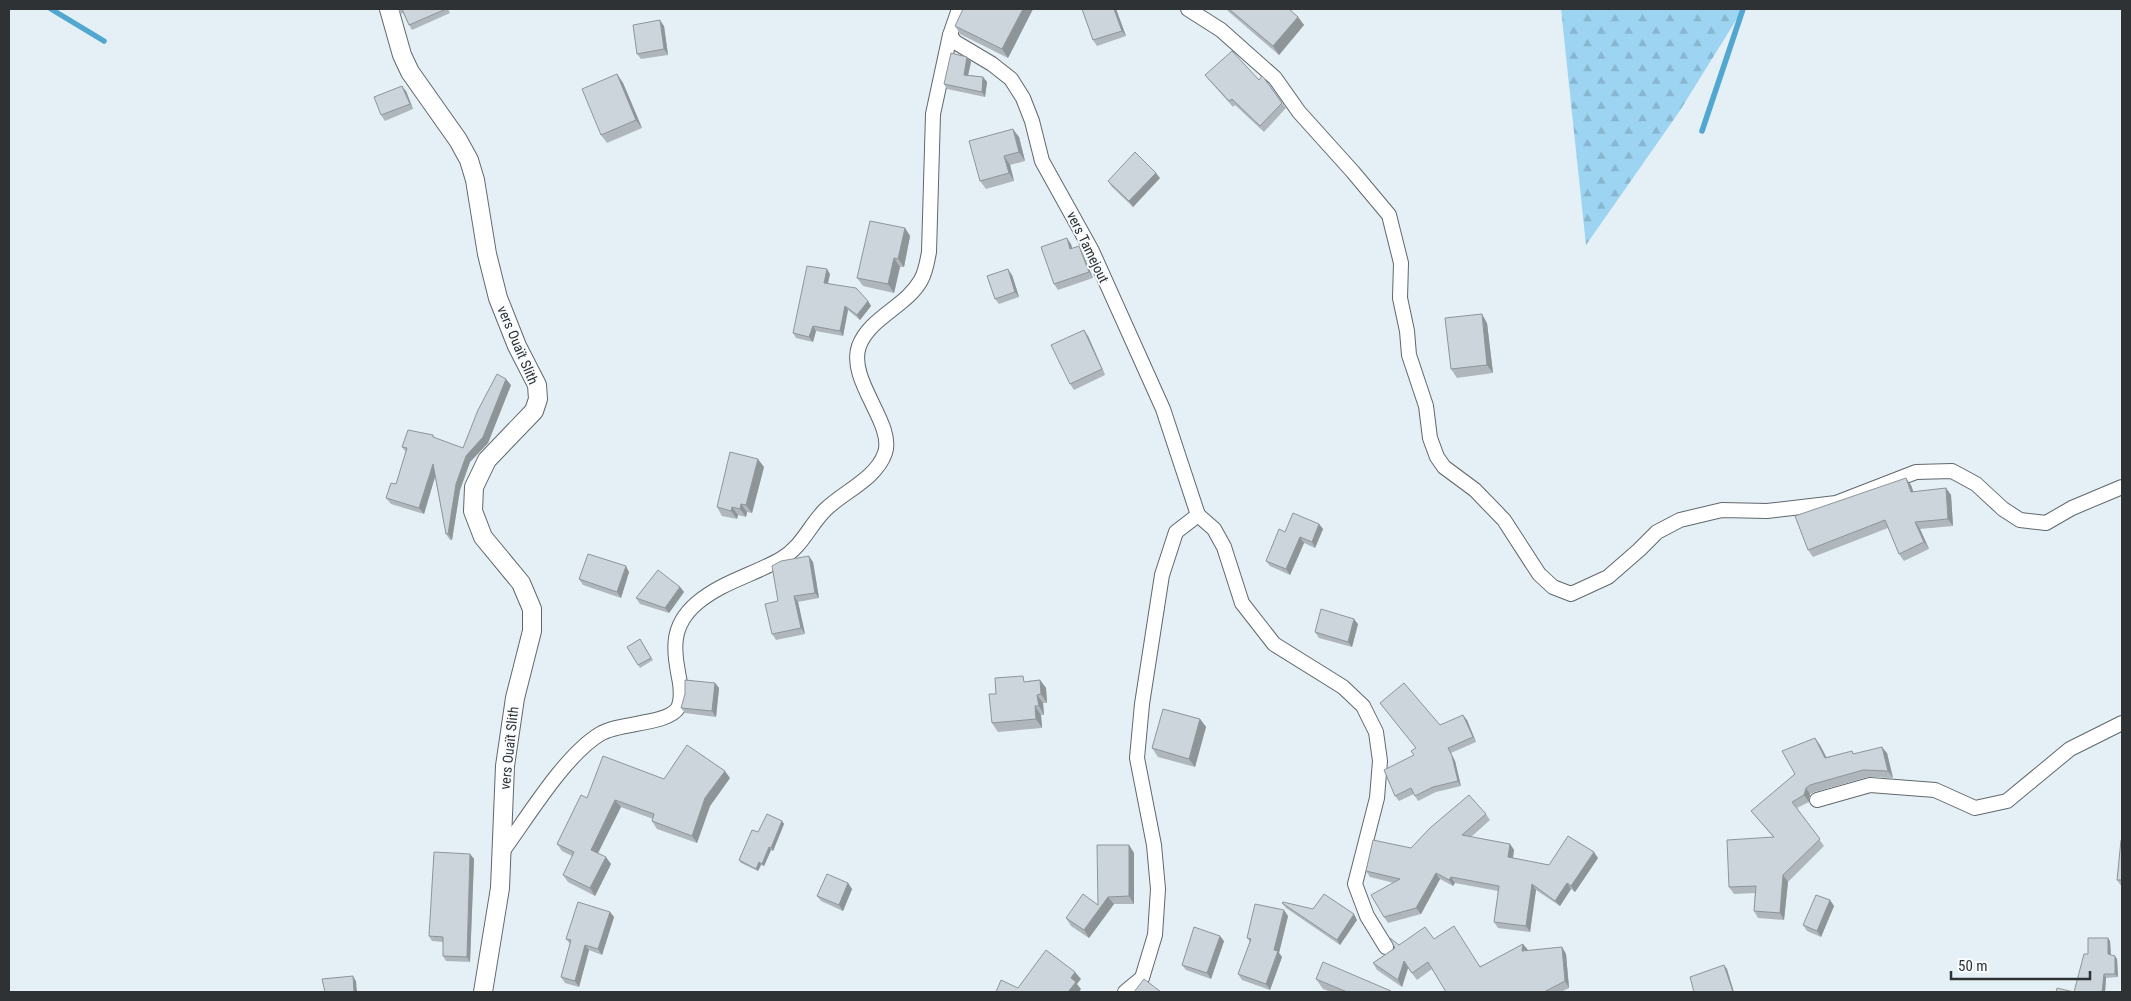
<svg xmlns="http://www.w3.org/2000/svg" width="2131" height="1001" font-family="'Roboto Condensed',sans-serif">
	<defs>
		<pattern id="forest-firs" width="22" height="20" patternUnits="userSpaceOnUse" patternTransform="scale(1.25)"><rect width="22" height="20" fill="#9dd4f2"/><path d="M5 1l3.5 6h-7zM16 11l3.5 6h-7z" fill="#88b6d0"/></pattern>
	</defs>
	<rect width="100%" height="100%" fill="#e5f0f6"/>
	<path fill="url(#forest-firs)" d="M1561 9H1743L1679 112 1586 245Z"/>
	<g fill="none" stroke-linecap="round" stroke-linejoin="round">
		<g stroke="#52a7d0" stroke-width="5.5">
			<path d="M51 9 104 41"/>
			<path d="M1702 131 1743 9"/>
		</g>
		<defs>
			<g id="minor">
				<path d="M959 9 950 35 955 42 992 64 1011 79 1023 98 1032 121 1042 161 1092 251 1163 409 1198 515"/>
				<path d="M1188 9 1221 30 1275 78 1299 112 1353 172 1389 215 1401 263 1400 298 1407 331 1409 355 1426 406 1430 438 1437 457 1444 467 1475 490 1504 520 1539 574 1553 587 1571 594 1608 577 1639 550 1657 532 1680 520 1722 510 1767 511 1836 503 1916 472 1952 471 1976 484 2003 509 2020 520 2046 523 2072 508 2122 487"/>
				<path d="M1198 515 1214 529 1224 547 1242 603 1274 644 1343 687 1363 706 1376 732 1380 761 1377 798 1355 884 1367 916 1386 947"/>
				<path d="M1817 800 1870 785 1935 790 1975 808 2007 801 2070 749 2122 723"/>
				<path d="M502 852C528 817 564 756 600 734 619 722 667 725 678 708 682 700 681 691 680 683 674 651 669 627 697 603 722 582 753 575 781 559 802 547 809 526 825 510 843 492 876 479 885 453 895 424 847 380 859 346 870 317 906 307 921 280 926 271 927 262 929 252L933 114 950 35"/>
				<path d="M1125 992 1142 978 1155 935 1158 889 1154 845 1137 758 1142 704 1162 575 1176 532 1198 515"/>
			</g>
			<path id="tertiary" d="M389 9 402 55 410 72 458 140 469 160 475 180 487 254 498 298 517 346 537 385 538 399 534 411 487 460 474 487 473 511 483 537 521 583 532 609V631L515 698 505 766 500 888 483 992"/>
		</defs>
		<use href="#minor" stroke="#60686d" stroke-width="16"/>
		<use href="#tertiary" stroke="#60686d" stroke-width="20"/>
		<use href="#minor" stroke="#fff" stroke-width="14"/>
		<use href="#tertiary" stroke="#fff" stroke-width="18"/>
	</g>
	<g fill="#afb7bc">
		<path d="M398 9H448L450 13 412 30 409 25 403 13 401 14Z"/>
		<path d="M1033 9 1008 58 960 34 955 26Z"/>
		<path d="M1082 9H1116L1126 36 1097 46 1093 40Z"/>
		<path d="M1226 9H1289L1298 17 1304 25 1279 55 1229 12Z"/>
		<path d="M664 26 668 55 641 59 637 54Z"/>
		<path d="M967 57 971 62 968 75 983 77 987 82 985 97 947 89 944 84Z"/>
		<path d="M617 74 623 83 642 128 607 143 601 135Z"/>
		<path d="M1205 75 1259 80 1264 78 1286 108 1264 132 1235 105 1233 107 1209 80Z"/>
		<path d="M406 91 413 109 385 121 381 115Z"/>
		<path d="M1019 137 1025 161 1010 165 1014 181 986 189 980 181Z"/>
		<path d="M1160 178 1133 207 1112 187 1108 181Z"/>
		<path d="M905 228 910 236 904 267H900L894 293 863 286 857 278Z"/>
		<path d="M1071 244 1072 249 1079 246 1082 252 1093 278 1058 290 1054 284Z"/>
		<path d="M830 274 828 283 868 301 871 306 860 320 848 310 843 336 816 331 813 342 796 338 793 333Z"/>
		<path d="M1012 275 1019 297 999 304 995 299Z"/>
		<path d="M1487 323 1493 373 1457 378 1451 369Z"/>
		<path d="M1088 336 1105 375 1074 390 1070 384Z"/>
		<path d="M511 385 488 443 470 462 460 490 452 540H450L446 534 435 477 424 514 391 504 386 498 396 484 406 452 402 447 433 435 435 438 463 448Z"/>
		<path d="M764 467 752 513 747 512 746 517 738 515 737 519 722 516 717 507Z"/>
		<path d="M1911 485 1913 492 1946 488 1951 495 1953 526 1920 529 1929 549 1904 561 1899 554 1888 528 1813 557 1808 550Z"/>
		<path d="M1319 524 1323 529 1315 548 1304 543 1290 575 1270 566 1266 561 1285 532Z"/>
		<path d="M813 562 819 598 798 602 805 634 776 640 772 634 778 601Z"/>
		<path d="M629 572 621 598 583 585 579 579Z"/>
		<path d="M680 587 684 592 669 613 640 604 636 598Z"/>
		<path d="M1358 624 1352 647 1319 638 1315 632Z"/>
		<path d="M640 639 653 660 640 668 627 647Z"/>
		<path d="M1040 680 1046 688 1047 703H1043L1044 715H1041L1042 728 998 732 992 723 996 694 1027 681Z"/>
		<path d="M715 683 719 688 716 717 685 713 681 708Z"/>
		<path d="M1380 703 1440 725 1467 720 1476 742 1451 753 1455 761 1461 786 1436 792 1418 801 1414 794 1399 801 1395 796 1414 755 1416 748Z"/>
		<path d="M1200 719 1206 727 1195 767 1158 757 1152 748Z"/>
		<path d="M1815 738 1826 757 1854 753H1887L1893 778 1868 777 1815 792 1810 794 1809 802 1797 808 1824 846 1788 882 1784 920 1758 918 1754 911 1755 893 1734 894 1729 887 1773 837 1751 811 1795 774Z"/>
		<path d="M730 778 710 806 697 843 657 829 652 821 653 819 621 807 598 853 611 864 595 896 568 882 563 875 572 856 562 851 557 844 587 798 664 779Z"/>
		<path d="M1486 814 1490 820 1471 837 1510 844 1514 850 1513 858 1549 865 1598 858 1575 892 1571 889 1560 906 1536 890 1530 932 1498 928 1494 922 1498 891 1455 883 1453 886 1440 879 1421 914 1388 923 1384 917 1394 883 1370 877 1366 871 1411 848Z"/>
		<path d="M782 821 784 824 773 851 771 850 764 866 761 865 758 871 741 863 739 860 758 832Z"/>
		<path d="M2122 841V887L2117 880Z"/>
		<path d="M1129 845 1134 853V904H1114L1089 938 1071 926 1066 918 1098 905Z"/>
		<path d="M470 854 474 859 470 962 446 961 443 956V942L432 941 429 936Z"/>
		<path d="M848 883 852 889 843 911 821 901 817 896Z"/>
		<path d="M1830 900 1834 906 1821 937 1807 931 1803 925Z"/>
		<path d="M1282 903 1357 920 1340 945 1286 908Z"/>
		<path d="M610 912 614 917 602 955 589 950 579 987 565 983 561 977 570 944 566 939Z"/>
		<path d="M1288 916 1279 953 1282 957 1270 990 1242 980 1238 974 1250 942 1247 938Z"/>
		<path d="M2108 938 2110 941 2111 955 2117 959 2118 977 2106 978 2105 992H2056H2074Z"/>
		<path d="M1434 939 1480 966 1528 951 1562 947 1566 954 1569 988 1561 992H1446L1432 969 1417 980 1408 968 1402 987 1377 970 1373 963 1399 945Z"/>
		<path d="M1224 941 1211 979 1186 970 1182 965Z"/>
		<path d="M1316 979 1391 991 1392 992H1331L1323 989Z"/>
	</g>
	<g fill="#8e9599">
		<path d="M1023 9H1033L1008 58 1002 49Z"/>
		<path d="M1114 9H1116L1126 36 1122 31Z"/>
		<path d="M1298 17 1304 25 1279 55 1273 46Z"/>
		<path d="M660 20 664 26 668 55 664 49Z"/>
		<path d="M967 57 971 62 967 80 964 75Z"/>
		<path d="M617 74 623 83 642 128 636 120Z"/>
		<path d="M983 77 987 82 985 97 982 92Z"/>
		<path d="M402 86 406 91 413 109 410 104Z"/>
		<path d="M1013 129 1019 137 1025 161 1019 152Z"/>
		<path d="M1004 156 1010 165 1014 181 1009 173Z"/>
		<path d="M1156 173 1160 178 1133 207 1129 201Z"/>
		<path d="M905 228 910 236 904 267 898 259Z"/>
		<path d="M1067 238 1071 244 1074 255 1070 249Z"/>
		<path d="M1079 246 1082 252 1093 278 1089 272Z"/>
		<path d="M894 258 900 267 894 293 888 284Z"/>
		<path d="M827 269 830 274 827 287 824 283Z"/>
		<path d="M1008 269 1012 275 1019 297 1015 292Z"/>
		<path d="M868 301 871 306 860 320 857 315Z"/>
		<path d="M845 306 848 310 843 336 840 331Z"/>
		<path d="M1482 314 1487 323 1493 373 1487 365Z"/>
		<path d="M813 326 816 331 813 342 809 337Z"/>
		<path d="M1084 330 1088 336 1105 375 1102 369Z"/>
		<path d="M506 379 511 385 488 443 470 462 460 490 452 540 448 534 456 484 466 456Z"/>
		<path d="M758 459 764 467 752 513 746 505Z"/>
		<path d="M433 464 437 470 424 514 419 508Z"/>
		<path d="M1906 478 1911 485 1916 499 1911 492Z"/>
		<path d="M1946 488 1951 495 1953 526 1948 519Z"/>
		<path d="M741 504 747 512 746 517 740 509Z"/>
		<path d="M732 507 738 515 737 519 731 511Z"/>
		<path d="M1915 522 1920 529 1929 549 1924 542Z"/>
		<path d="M1319 524 1323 529 1315 548 1312 542Z"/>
		<path d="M1300 537 1304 543 1290 575 1286 569Z"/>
		<path d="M809 556 813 562 819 598 815 593Z"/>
		<path d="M626 566 629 572 621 598 617 592Z"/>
		<path d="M680 587 684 592 669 613 665 608Z"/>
		<path d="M794 596 798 602 805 634 801 628Z"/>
		<path d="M1354 619 1358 624 1352 647 1348 642Z"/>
		<path d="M1040 680 1046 688 1047 703 1041 694Z"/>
		<path d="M715 683 719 688 716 717 712 711Z"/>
		<path d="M1037 695 1043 703 1044 715 1039 706Z"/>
		<path d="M1035 706 1041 715 1042 728 1036 719Z"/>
		<path d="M1463 715 1467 720 1476 742 1473 737Z"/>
		<path d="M1200 719 1206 727 1195 767 1189 759Z"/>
		<path d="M1815 738 1820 745 1830 764 1825 758Z"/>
		<path d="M1882 747 1887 753 1893 778 1888 771Z"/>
		<path d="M1448 748 1455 761 1461 786 1458 781Z"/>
		<path d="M725 771 730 778 710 806 697 843 692 836 705 798Z"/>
		<path d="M1806 788 1810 794 1809 802 1804 795Z"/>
		<path d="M615 800 621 807 596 857 591 850Z"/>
		<path d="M782 821 784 824 773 851 771 848Z"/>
		<path d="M1510 844 1514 850 1512 863 1508 857Z"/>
		<path d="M1129 845 1134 853V904L1129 896Z"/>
		<path d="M769 847 771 850 764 866 762 864Z"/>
		<path d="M1594 852 1598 858 1575 892 1571 886Z"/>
		<path d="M470 854 474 859 470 962 467 957Z"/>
		<path d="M606 857 611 864 595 896 590 888Z"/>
		<path d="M759 862 761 865 758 871 756 869Z"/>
		<path d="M1436 873 1440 879 1421 914 1416 908Z"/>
		<path d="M1783 875 1788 882 1784 920 1780 913Z"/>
		<path d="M1451 877 1455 883 1453 886 1449 880Z"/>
		<path d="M848 883 852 889 843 911 839 905Z"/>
		<path d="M1567 883 1571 889 1560 906 1555 901Z"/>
		<path d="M1532 884 1536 890 1530 932 1526 926Z"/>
		<path d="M1108 897 1114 904 1089 938 1084 930Z"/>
		<path d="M1830 900 1834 906 1821 937 1817 931Z"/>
		<path d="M1284 910 1288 916 1279 953 1282 957 1270 990 1266 984Z"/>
		<path d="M610 912 614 917 602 955 598 949Z"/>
		<path d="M1354 914 1357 920 1340 945 1337 940Z"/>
		<path d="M1220 936 1224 941 1211 979 1207 973Z"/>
		<path d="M2108 938 2110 941 2111 958 2108 954Z"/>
		<path d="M1523 944 1528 950 1522 951Z"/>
		<path d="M585 945 589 950 579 987 575 981Z"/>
		<path d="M1562 947 1566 954 1569 988 1565 981Z"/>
		<path d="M2115 956 2117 959 2118 977 2115 974Z"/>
		<path d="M1404 961 1408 968 1402 987 1398 980Z"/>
		<path d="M1724 965 1727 969 1734 992H1733Z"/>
		<path d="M1075 972 1081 979 1077 984 1081 989 1079 992H1068L1071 978Z"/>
		<path d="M2104 974 2106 978 2105 992H2102Z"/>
		<path d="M353 976 356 981 357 992H354Z"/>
	</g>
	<g fill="#cbd5db" stroke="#8e9599">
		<path d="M402 9H446L409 25Z"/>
		<path d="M963 9H1023L1002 49 955 26Z"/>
		<path d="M1082 9H1114L1122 31 1093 40Z"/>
		<path d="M1229 9H1289L1298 17 1273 46Z"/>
		<path d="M660 20 664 49 637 54 633 25Z"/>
		<path d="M1232 51 1259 80 1262 76 1264 78 1282 103 1260 126 1232 99 1229 101 1205 75Z"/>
		<path d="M951 53 967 57 964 75 983 77 982 92 944 84Z"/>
		<path d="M617 74 636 120 601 135 582 89Z"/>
		<path d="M402 86 410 104 381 115 374 97Z"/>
		<path d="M1013 129 1019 152 1004 156 1009 173 980 181 969 141Z"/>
		<path d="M1135 152 1156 173 1129 201 1108 181Z"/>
		<path d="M870 221 905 228 898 259 894 258 888 284 857 278Z"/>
		<path d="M1067 238 1070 249 1079 246 1089 272 1054 284 1041 247Z"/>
		<path d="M807 266 827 269 824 283 856 288 868 301 857 315 845 306 840 331 813 326 809 337 793 333Z"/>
		<path d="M1008 269 1015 292 995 299 987 276Z"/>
		<path d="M1482 314 1487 365 1451 369 1445 318Z"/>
		<path d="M1084 330 1102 369 1070 384 1051 345Z"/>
		<path d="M497 374 506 379 483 437 466 456 456 484 448 534H446L433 464 419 508 386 498 391 483 396 484 407 448 402 447 408 430 433 435V437L463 448 478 410Z"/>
		<path d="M730 452 758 459 746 505 741 504 740 509 732 507 731 511 717 507Z"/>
		<path d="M1906 478 1911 492 1946 488 1948 519 1915 522 1924 542 1899 554 1885 520 1808 550 1795 516Z"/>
		<path d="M1293 513 1319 524 1312 542 1300 537 1286 569 1266 561 1279 529 1285 532Z"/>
		<path d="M588 554 626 566 617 592 579 579Z"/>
		<path d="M809 556 815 593 794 596 801 628 772 634 765 604 778 601 772 566 781 561Z"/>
		<path d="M658 570 680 587 665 608 636 598Z"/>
		<path d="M1321 609 1354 619 1348 642 1315 632Z"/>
		<path d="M640 639 651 658 638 665 627 647Z"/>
		<path d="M1023 676 1024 682 1040 680 1041 694 1037 695 1039 706H1035L1036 719 992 723 989 694H996L995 678Z"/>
		<path d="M685 680 715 683 712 711 681 708 685 694Z"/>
		<path d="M1404 683 1440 725 1463 715 1473 737 1448 748 1452 756 1458 781 1433 787 1415 796 1411 788 1395 796 1384 770 1414 755 1411 751 1416 748 1380 703Z"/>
		<path d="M1163 709 1200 719 1189 759 1152 748Z"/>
		<path d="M1815 738 1825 758 1852 751 1853 754 1882 747 1888 771 1863 770 1810 785 1806 788 1804 795 1792 802 1820 839 1783 875 1780 913 1754 911 1756 886 1729 887 1727 840 1774 837 1751 811 1795 774 1782 751Z"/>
		<path d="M687 745 725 771 705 798 692 836 652 821 654 814 615 800 591 850 606 857 590 888 563 875 574 852 557 844 581 795 587 798 603 756 664 779Z"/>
		<path d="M1469 795 1486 814 1462 835 1510 844 1508 857 1549 865 1568 836 1594 852 1571 886 1567 883 1555 901 1532 884 1526 926 1494 922 1499 886 1451 877 1449 880 1436 873 1416 908 1384 917 1371 895 1400 879 1366 871 1373 840 1411 848 1430 828Z"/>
		<path d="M767 814 782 821 771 848 769 847 762 864 759 862 756 869 739 860 752 830 758 832Z"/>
		<path d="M2121 840 2122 841V880H2117Z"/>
		<path d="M1097 845H1129V896L1108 897 1084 930 1066 918 1083 894 1098 905Z"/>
		<path d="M434 852 470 854 467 957 443 956V937L429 936Z"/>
		<path d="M827 874 848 883 839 905 817 896Z"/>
		<path d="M1324 894 1354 914 1337 940 1282 903 1283 902 1313 909Z"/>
		<path d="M1816 895 1830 900 1817 931 1803 925Z"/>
		<path d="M578 902 610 912 598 949 585 945 575 981 561 977 571 940 566 939Z"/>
		<path d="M1255 904 1284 910 1274 950 1278 951 1266 984 1238 974 1251 939 1247 938Z"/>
		<path d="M1454 926 1480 967 1523 944 1522 951 1562 947 1565 981 1544 992H1446L1428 962 1412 973 1404 961 1398 980 1373 963 1395 948 1390 938 1399 945 1425 927 1434 939Z"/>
		<path d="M1194 927 1220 936 1207 973 1182 965Z"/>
		<path d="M2088 938H2108V954L2115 956V974H2104L2102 992H2056L2057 988 2074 992 2084 954H2088Z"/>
		<path d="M1046 950 1075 972 1071 978 1076 982 1068 992H996L1001 980 1018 988Z"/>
		<path d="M1323 962 1391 991V992H1347L1316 979Z"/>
		<path d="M1724 965 1733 992H1694L1690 977Z"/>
		<path d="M353 976 354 992H325L322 979Z"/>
		<path d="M1144 979 1161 992H1134Z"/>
	</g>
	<g text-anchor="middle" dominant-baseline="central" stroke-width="4" stroke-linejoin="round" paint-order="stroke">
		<g font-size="14" fill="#2e3234" stroke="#f8fcfe">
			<text transform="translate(1088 247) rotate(64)">vers Tamejout</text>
			<text transform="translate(518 345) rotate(67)">vers Ouaït Slith</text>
			<text transform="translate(509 748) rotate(-84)">vers Ouaït Slith</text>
		</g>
	</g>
	<rect width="2131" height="1001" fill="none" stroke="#2e3234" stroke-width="20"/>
	<path d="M1951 971v8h139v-8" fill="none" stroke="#2e3234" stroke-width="2.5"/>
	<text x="1958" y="971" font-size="15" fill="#2e3234" stroke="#f8fcfe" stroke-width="4" paint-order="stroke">50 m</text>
</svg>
